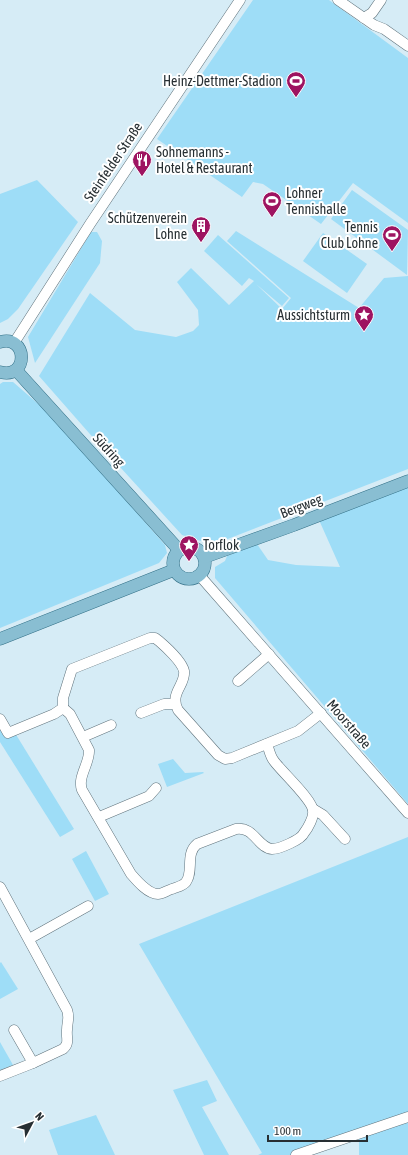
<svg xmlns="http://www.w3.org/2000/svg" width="408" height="1155" font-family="'Asap Condensed',sans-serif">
	<rect width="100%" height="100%" fill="#d6ecf6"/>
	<g fill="#9eddf7">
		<path d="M253 0H329L408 58V223L353 183 321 224 263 184 253 182 242 197 157 139Z"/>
		<path d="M37 180 78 222 18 309 8 319 0 323V194Z"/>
		<path d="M352 190 408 230 407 275 331 219Z"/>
		<path d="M236 231 359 308 384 278 408 276V469L220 542H204L182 535 89 433 39 376 90 293 135 330 176 337 193 331 199 325 198 310 177 282 191 268 229 305 254 281 249 278 242 286 204 251 218 235 289 298 282 306 256 284 282 309 291 298 227 241Z"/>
		<path d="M91 232H97L102 241 100 263 35 363 28 337Z"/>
		<path d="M323 233 367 264 347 293 303 261Z"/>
		<path d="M3 382H13L51 415 165 545 167 553 159 563 0 628V384Z"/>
		<path d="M408 485V804L215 578V567L225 561 227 556 257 544 268 560 296 565 340 567 319 520Z"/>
		<path d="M0 724 15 733 74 829 60 837 0 742Z"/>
		<path d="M173 759 185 773 203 772 204 773 167 787 158 764Z"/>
		<path d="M408 837V1155H359V1137L311 1155H258L262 1153 139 944Z"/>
		<path d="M86 851 109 894 95 901 72 859Z"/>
		<path d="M1 962 18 989 0 999V963Z"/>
		<path d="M0 1042 13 1065 0 1070Z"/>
		<path d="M207 1080 217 1101 202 1107 229 1155H204L173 1090Z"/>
		<path d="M96 1115 115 1155H58L49 1130Z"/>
	</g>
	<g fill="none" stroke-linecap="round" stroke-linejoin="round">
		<defs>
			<g id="minor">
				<path d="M338 0 364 18 374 25 384 29 408 46"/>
				<path d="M364 18 372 13 381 0"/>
				<path d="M14 343 90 224 240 0"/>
				<path d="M200 576 408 813"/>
				<path d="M238 681 269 654"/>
				<path d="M63 708 70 714 89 750C90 763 77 777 82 790L131 874C137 881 148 894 158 894 162 894 168 890 172 889 177 887 183 886 186 882 194 871 185 854 197 844L236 829C254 826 258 848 272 849 279 849 301 840 304 833 308 828 314 817 313 811 313 800 281 771 274 761 270 756 269 749 267 744"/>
				<path d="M141 713 164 704H175"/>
				<path d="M0 719 8 733 54 714 63 708V698L72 669 77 667 150 638H155L159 641C166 647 182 662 184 671 186 685 169 693 178 710L218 755 225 759 232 758 298 731 321 713"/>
				<path d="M83 737 111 725"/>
				<path d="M313 809 323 815 345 839"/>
				<path d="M99 817 149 796 156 788"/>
				<path d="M0 887 67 1010C70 1018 67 1022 67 1030 66 1038 70 1043 63 1049L33 1063 0 1076"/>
				<path d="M29 939 88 906"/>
				<path d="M14 1030 33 1063"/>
				<path d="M296 1155 408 1117"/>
			</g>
			<g id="major">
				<path d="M0 342C28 334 29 380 0 372"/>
				<path d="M16 370 179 550"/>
				<circle cx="189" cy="563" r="16"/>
				<path d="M205 557 294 525 408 481"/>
				<path d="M0 639 174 570"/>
			</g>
		</defs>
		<use href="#minor" stroke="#60737c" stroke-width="11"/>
		<use href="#major" stroke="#337087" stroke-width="13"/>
		<use href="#minor" stroke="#fff" stroke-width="10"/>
		<use href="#major" stroke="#89bed2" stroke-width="12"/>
	</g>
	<defs>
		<symbol id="stadium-pin" viewBox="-11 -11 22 30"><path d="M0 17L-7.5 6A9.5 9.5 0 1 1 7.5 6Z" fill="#9e1461" stroke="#fff"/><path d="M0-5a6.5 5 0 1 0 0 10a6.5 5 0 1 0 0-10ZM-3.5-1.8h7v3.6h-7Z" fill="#fff"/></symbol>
		<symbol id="restaurant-pin" viewBox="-11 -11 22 30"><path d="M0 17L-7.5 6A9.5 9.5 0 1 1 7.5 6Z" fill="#9e1461" stroke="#fff"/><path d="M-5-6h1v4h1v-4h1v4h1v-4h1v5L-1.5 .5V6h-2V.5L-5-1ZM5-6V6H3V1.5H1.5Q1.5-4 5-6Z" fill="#fff"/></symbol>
		<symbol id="building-pin" viewBox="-11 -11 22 30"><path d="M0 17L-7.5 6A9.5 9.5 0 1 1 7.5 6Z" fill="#9e1461" stroke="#fff"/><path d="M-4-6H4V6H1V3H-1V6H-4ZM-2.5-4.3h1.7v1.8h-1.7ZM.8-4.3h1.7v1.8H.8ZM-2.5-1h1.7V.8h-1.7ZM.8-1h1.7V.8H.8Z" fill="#fff"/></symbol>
		<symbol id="sight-pin" viewBox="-11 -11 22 30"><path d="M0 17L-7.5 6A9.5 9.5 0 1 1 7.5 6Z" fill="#9e1461" stroke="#fff"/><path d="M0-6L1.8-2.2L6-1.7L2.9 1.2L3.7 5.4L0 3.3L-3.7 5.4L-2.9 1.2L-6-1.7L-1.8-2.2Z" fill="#fff"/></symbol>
	</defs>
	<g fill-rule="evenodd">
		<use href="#stadium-pin" x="285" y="70" width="22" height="30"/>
		<use href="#restaurant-pin" x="131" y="149" width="22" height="30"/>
		<use href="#stadium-pin" x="261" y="190" width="22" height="30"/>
		<use href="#building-pin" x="190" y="215" width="22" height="30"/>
		<use href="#stadium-pin" x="381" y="224" width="22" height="30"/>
		<use href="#sight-pin" x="353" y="304" width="22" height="30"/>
		<use href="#sight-pin" x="178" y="534" width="22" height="30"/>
	</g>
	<g text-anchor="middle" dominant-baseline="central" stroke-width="4" stroke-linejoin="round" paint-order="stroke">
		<g font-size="14" fill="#272f33" stroke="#fff" text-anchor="end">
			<text x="282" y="81">Heinz-Dettmer-Stadion</text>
			<text x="156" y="152" text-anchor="start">Sohnemanns -<tspan x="156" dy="16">Hotel &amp; Restaurant</tspan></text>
			<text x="286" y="193" text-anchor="start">Lohner<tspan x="286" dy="16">Tennishalle</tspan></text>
			<text x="187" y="218">Schützenverein<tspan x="187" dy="16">Lohne</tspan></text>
			<text x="378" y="227">Tennis<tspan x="378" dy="16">Club Lohne</tspan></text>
			<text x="350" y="315">Aussichtsturm</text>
			<text x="203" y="545" text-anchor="start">Torflok</text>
		</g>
		<g font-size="14" fill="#272f33" stroke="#fff">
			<text transform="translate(113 162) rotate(-56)">Steinfelder Straße</text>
			<text transform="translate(109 450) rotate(48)">Südring</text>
			<text transform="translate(301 506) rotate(-21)">Bergweg</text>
			<text transform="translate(349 724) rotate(49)">Moorstraße</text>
		</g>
	</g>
	<g transform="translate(32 1123) rotate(49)" stroke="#ffffff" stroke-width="3" paint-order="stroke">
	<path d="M0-3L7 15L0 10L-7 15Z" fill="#272f33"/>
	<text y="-6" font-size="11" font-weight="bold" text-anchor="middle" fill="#272f33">N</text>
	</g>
	<path d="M268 1135v6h99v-6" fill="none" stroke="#272f33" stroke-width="2"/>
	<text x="274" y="1135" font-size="12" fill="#272f33" stroke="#ffffff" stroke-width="3" paint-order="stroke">100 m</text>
</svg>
